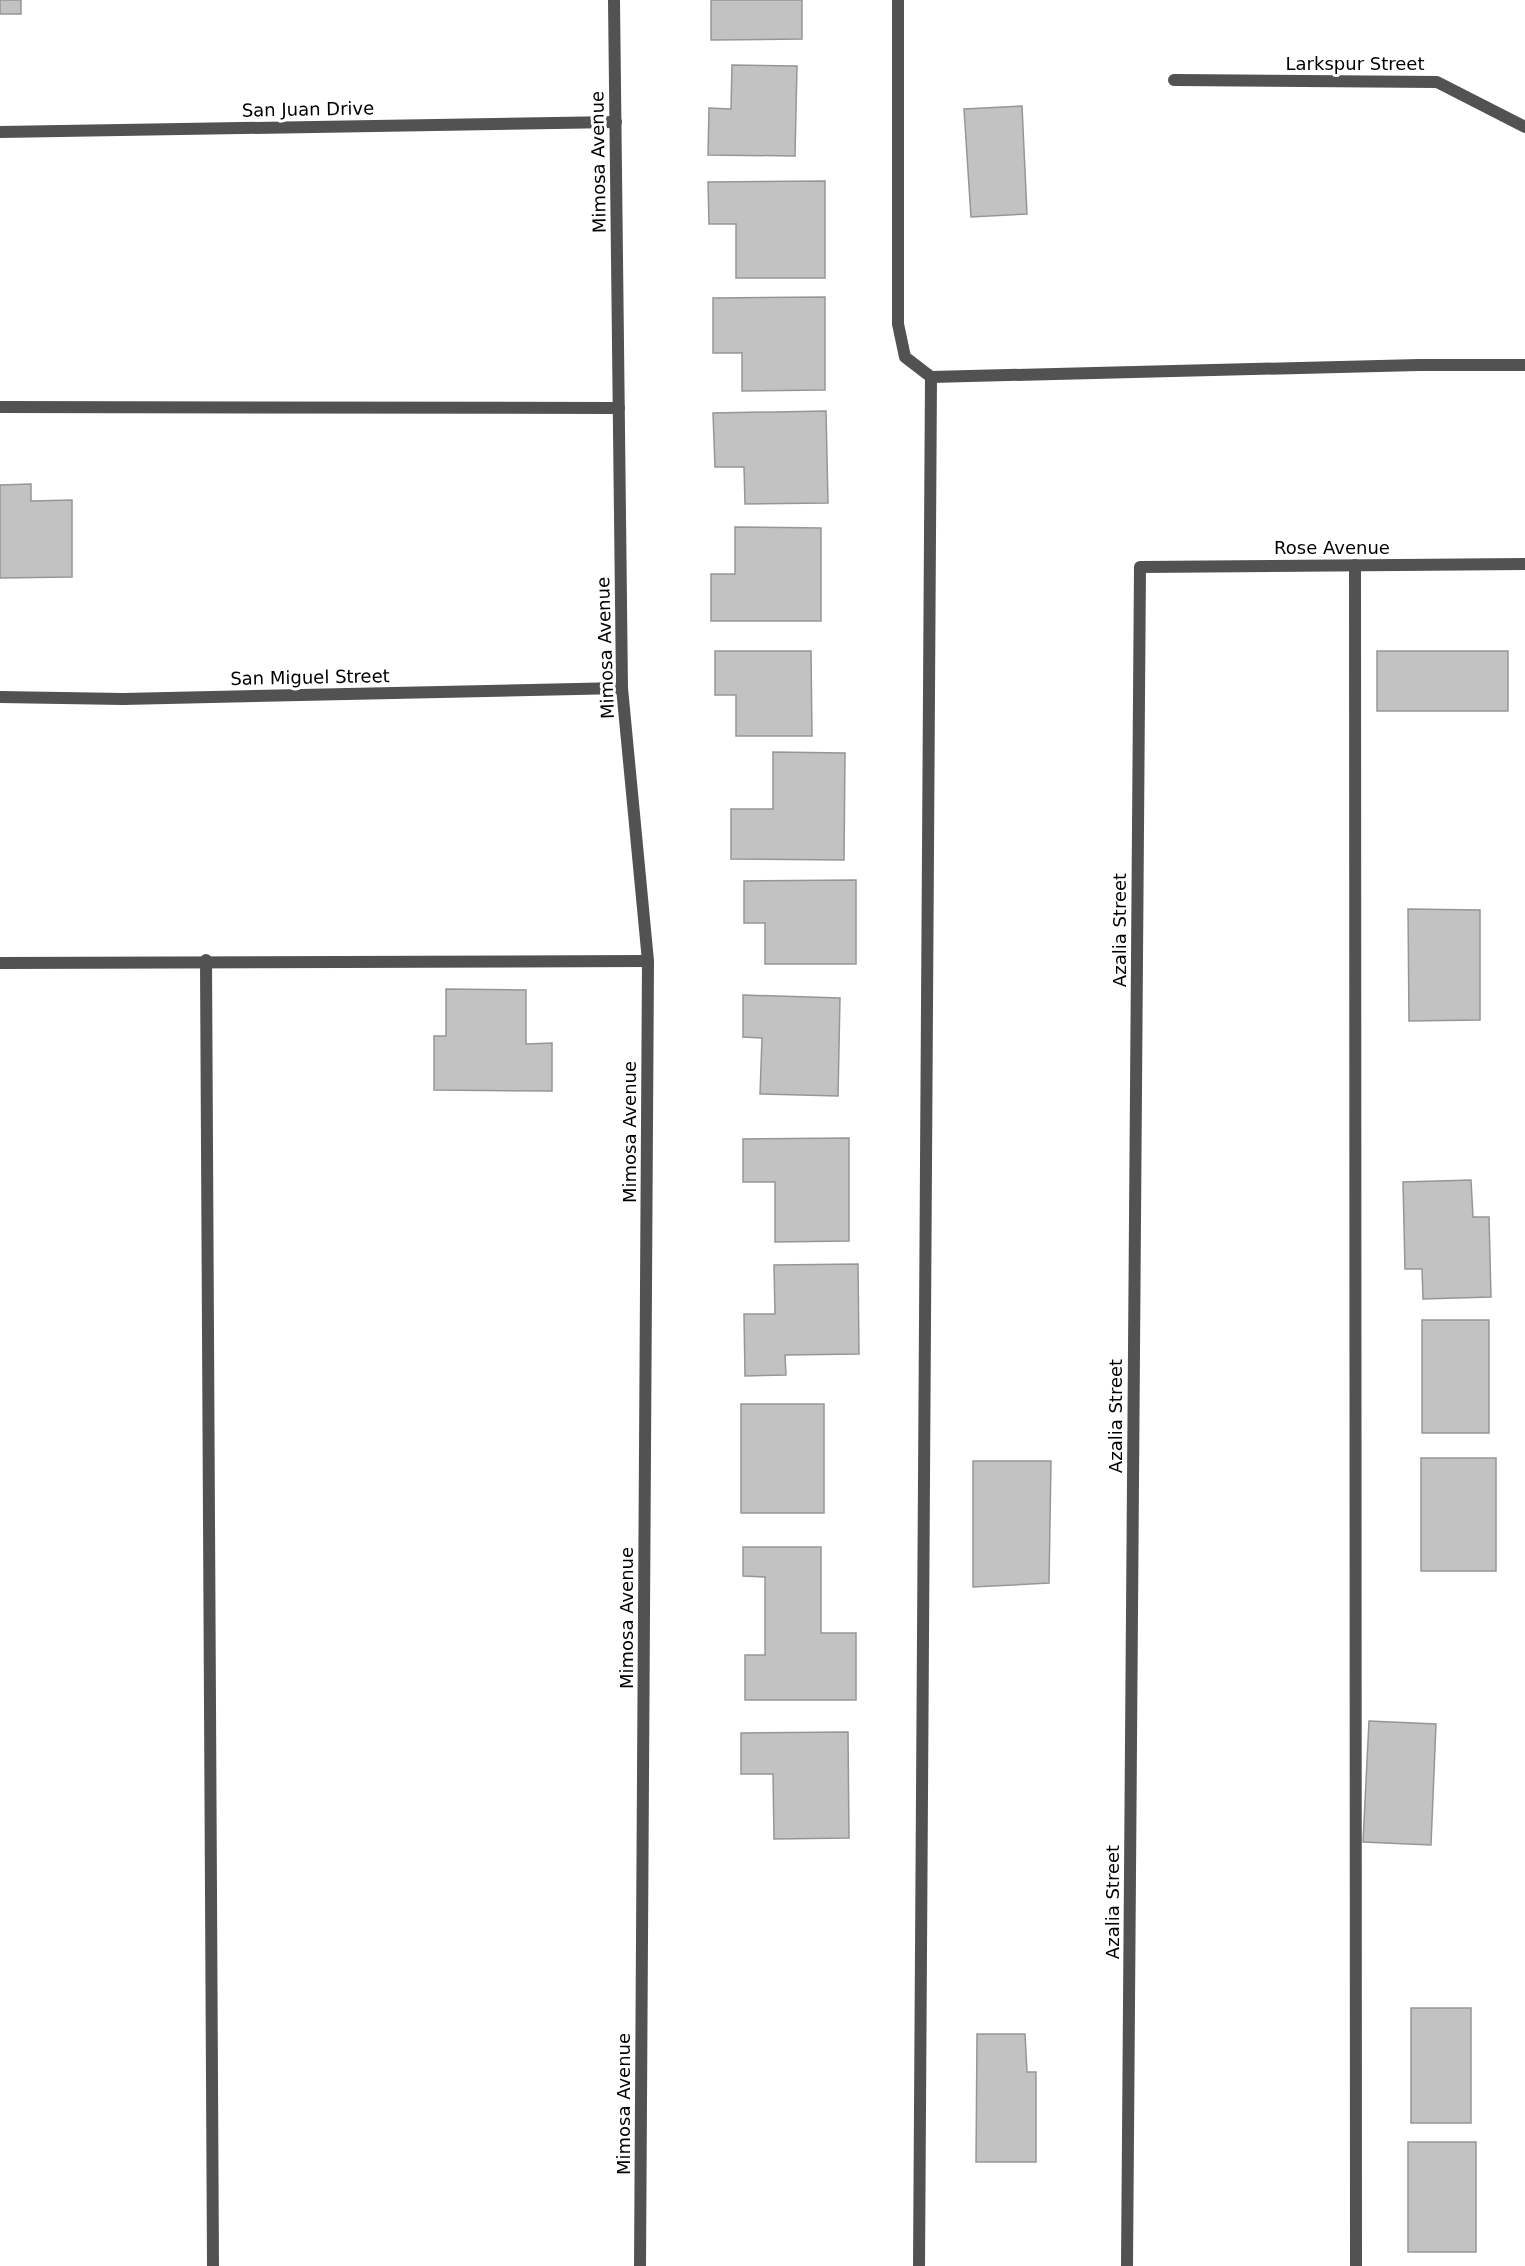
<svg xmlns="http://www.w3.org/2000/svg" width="1525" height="2266" font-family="'DejaVu Sans',sans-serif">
	<rect width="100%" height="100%" fill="#fff"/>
	<g fill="#c2c2c2" stroke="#969696" stroke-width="1.5">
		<rect x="0" y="0" width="21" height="14"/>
		<path d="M711 0H802V39L711 40Z"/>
		<path d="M732 65 797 66 795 156 708 155 709 108 731 109Z"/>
		<path d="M1022 106 1027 214 971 217 964 109Z"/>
		<path d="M825 181V278H736V224H709L708 182Z"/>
		<path d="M825 297V390L742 391V353H713V298Z"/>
		<path d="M826 411 828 503 745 504 744 467H715L713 413Z"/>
		<path d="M31 484V501L72 500V577L0 578V485Z"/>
		<path d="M735 527 821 528V621H711V574H735Z"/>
		<path d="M715 651H811L812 736H736V695H715Z"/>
		<rect x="1377" y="651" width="131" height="60"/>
		<path d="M773 752 845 753 844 860 731 859V809H773Z"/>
		<path d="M856 880V964H765V923H744V881Z"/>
		<path d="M1408 909 1480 910V1020L1409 1021Z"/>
		<path d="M446 989 526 990V1044L552 1043V1091L434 1090V1036H446Z"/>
		<path d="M743 995 840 998 838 1096 760 1094 762 1038 743 1037Z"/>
		<path d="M849 1138V1241L775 1242V1182H743V1139Z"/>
		<path d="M1471 1180 1473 1217H1489L1491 1297 1423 1299 1422 1269H1405L1403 1182Z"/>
		<path d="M858 1264 859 1354 785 1355 786 1375 745 1376 744 1314H775L774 1265Z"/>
		<rect x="1422" y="1320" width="67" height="113"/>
		<rect x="741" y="1404" width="83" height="109"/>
		<rect x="1421" y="1458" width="75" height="113"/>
		<path d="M973 1461H1051L1049 1583 973 1587Z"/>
		<path d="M743 1547H821V1633H856V1700H745V1655H765V1577L743 1576Z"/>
		<path d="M1369 1721 1436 1724 1431 1845 1363 1842Z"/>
		<path d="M848 1732 849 1838 774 1839 773 1774H741V1733Z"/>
		<rect x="1411" y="2008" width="60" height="115"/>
		<path d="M977 2034H1025L1027 2072H1036V2162H976Z"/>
		<rect x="1408" y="2142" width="68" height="110"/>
	</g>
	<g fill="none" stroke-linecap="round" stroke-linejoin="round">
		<g stroke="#525252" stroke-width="12">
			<path d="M898 0V324L905 357 931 377 919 2266"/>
			<path d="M931 377 1419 365H1525"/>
			<path d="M0 407 619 408"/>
			<path d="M1355 565 1356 2266"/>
			<path d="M206 960 213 2266"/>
			<path d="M0 963 648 961"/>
		</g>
		<g stroke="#525252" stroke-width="12">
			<path d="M614 0 622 688 648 961 640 2266"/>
			<path d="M1174 80 1437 82 1525 127"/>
			<path d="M0 132 616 122"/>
			<path d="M0 697 123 699 622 688"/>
			<path d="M1127 2266 1140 567 1525 564"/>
		</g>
	</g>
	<g text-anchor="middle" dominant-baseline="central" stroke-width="6" stroke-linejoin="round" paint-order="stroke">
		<g font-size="18" fill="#000" stroke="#fff">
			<text x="1355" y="63">Larkspur Street</text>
			<text transform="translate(308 109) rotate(-1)">San Juan Drive</text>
			<text transform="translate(598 162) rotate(-91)">Mimosa Avenue</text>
			<text x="1332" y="547">Rose Avenue</text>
			<text transform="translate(605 648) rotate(-92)">Mimosa Avenue</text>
			<text transform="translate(310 677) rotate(-1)">San Miguel Street</text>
			<text transform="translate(1119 930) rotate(-90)">Azalia Street</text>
			<text transform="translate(629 1132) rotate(-90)">Mimosa Avenue</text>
			<text transform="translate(1115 1416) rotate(-90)">Azalia Street</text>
			<text transform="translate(626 1618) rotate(-90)">Mimosa Avenue</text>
			<text transform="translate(1112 1902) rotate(-90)">Azalia Street</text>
			<text transform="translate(623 2104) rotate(-90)">Mimosa Avenue</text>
		</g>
	</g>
</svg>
